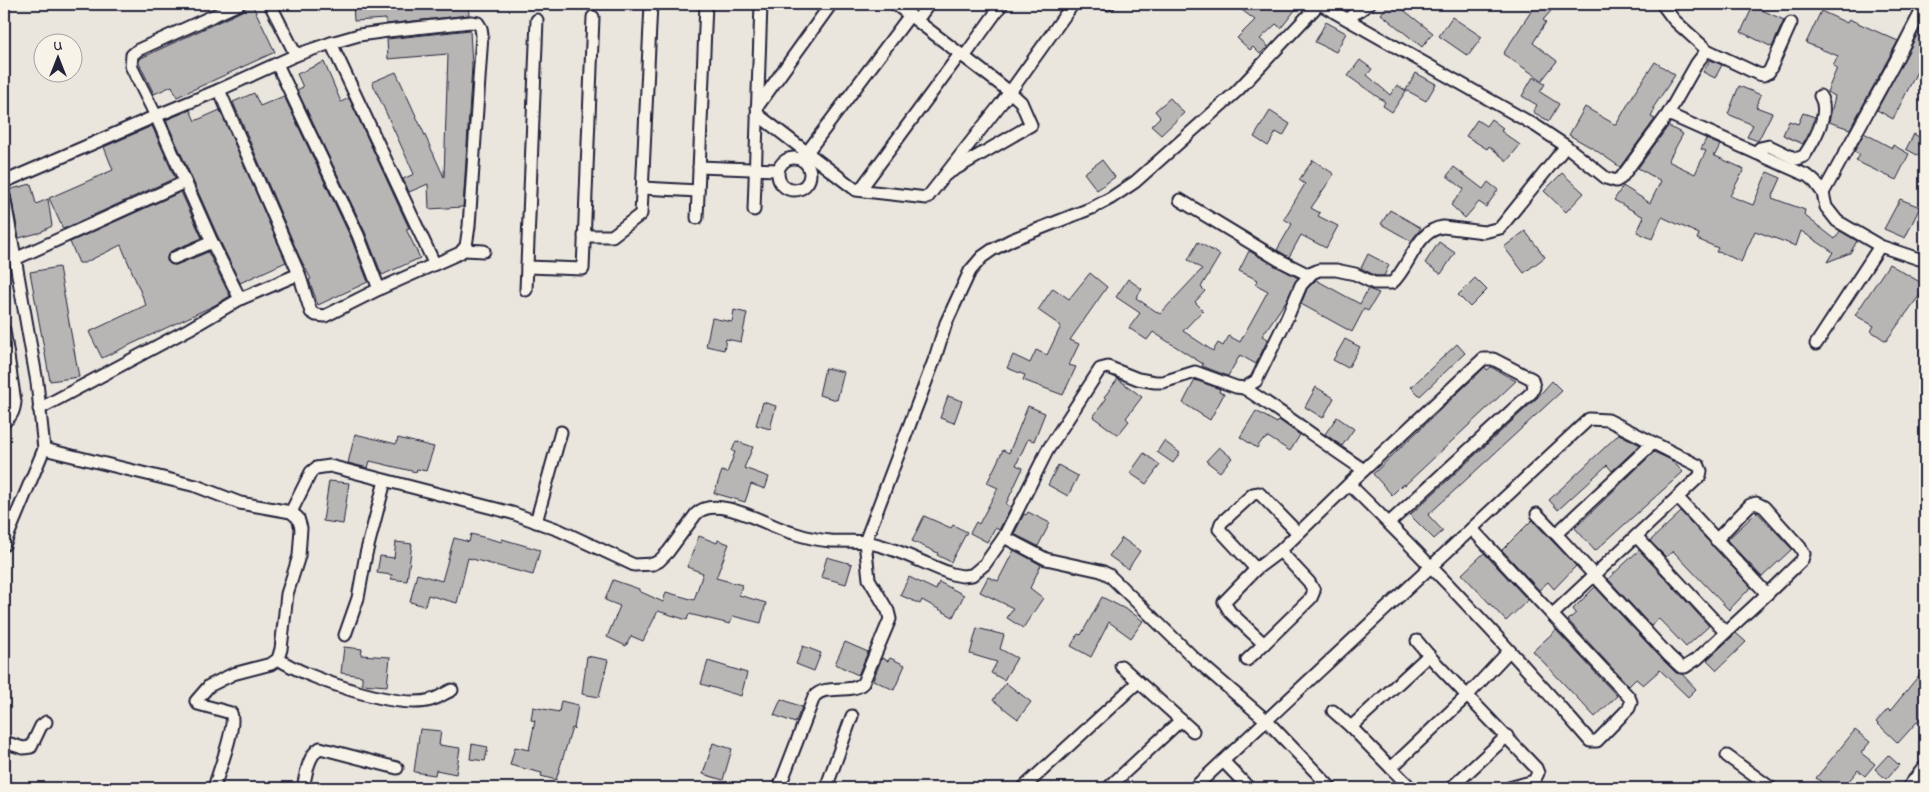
<svg xmlns="http://www.w3.org/2000/svg" width="1929" height="792" font-family="'Indie Flower',sans-serif">
	<rect width="100%" height="100%" fill="#eae6de"/>
	<filter id="ink" filterUnits="userSpaceOnUse"><feTurbulence type="fractalNoise" baseFrequency=".02" numOctaves="2"/><feDisplacementMap in="SourceGraphic" scale="10" xChannelSelector="R" yChannelSelector="G"/><feConvolveMatrix kernelMatrix="1 2 1 2 8 2 1 2 1" color-interpolation-filters="sRGB"/></filter>
	<g filter="url(#ink)">
		<g fill="#b8b6b5" stroke="#22223b">
			<path d="M246 4H252L275 52 177 97 172 86 154 94 139 63V59L242 11Z"/>
			<path d="M353 4H468L469 15 386 24V19L354 21Z"/>
			<path d="M1234 4H1289L1296 9 1281 28 1276 24 1260 39 1268 46 1260 54 1253 47 1250 50 1237 38 1255 20Z"/>
			<path d="M1389 4H1396L1433 33 1422 47 1381 14Z"/>
			<path d="M1536 4H1557L1543 20 1546 22 1533 43 1557 61 1542 80 1503 54Z"/>
			<path d="M1753 6 1784 20 1772 47 1741 32Z"/>
			<path d="M1821 11 1847 23 1849 19 1898 41 1850 129 1829 122 1835 96 1827 92 1837 68 1833 66 1838 56 1806 43Z"/>
			<path d="M1452 17 1482 37 1468 56 1439 36Z"/>
			<path d="M1925 20V56L1893 119 1877 110Z"/>
			<path d="M1326 22 1346 33 1336 52 1315 42Z"/>
			<path d="M470 30 472 66 463 207 429 209 428 184 409 192 403 179 414 174 372 82 396 72 444 177 448 54 388 59 387 39Z"/>
			<path d="M1360 60 1372 69 1367 75 1390 95 1397 85 1406 91 1392 112 1383 106 1385 102 1348 76Z"/>
			<path d="M1710 60 1722 65 1715 78 1703 72Z"/>
			<path d="M324 62 341 102 349 98 409 228 406 229 420 258 382 275 365 232 297 90 303 87 297 74Z"/>
			<path d="M1655 62 1675 75 1653 108 1655 109 1651 117 1655 119 1620 167 1594 149 1569 135 1585 107 1616 125 1635 92Z"/>
			<path d="M1416 73 1436 84 1426 101 1406 90Z"/>
			<path d="M1533 77 1545 84 1540 92 1559 104 1549 121 1533 112 1537 105 1522 96Z"/>
			<path d="M1739 86 1761 95 1756 107 1772 113 1758 141 1747 137 1753 125 1728 114Z"/>
			<path d="M254 93 260 106 284 96 351 238 368 282 318 305 309 280 311 279 299 256 233 102Z"/>
			<path d="M1170 98 1184 113 1161 135 1151 126 1160 117 1155 111Z"/>
			<path d="M190 110 195 121 220 110 286 262 240 283 219 239 166 120Z"/>
			<path d="M1270 111 1290 124 1283 136 1276 132 1268 146 1254 137Z"/>
			<path d="M1803 113 1815 117 1803 144 1783 135 1789 121 1798 124Z"/>
			<path d="M1491 119 1503 128 1501 131 1520 145 1507 161 1489 146 1487 149 1466 136 1477 120 1486 126Z"/>
			<path d="M152 126 175 178 63 229 49 198 113 170 104 147Z"/>
			<path d="M1668 126 1683 134 1668 161 1695 174 1706 151 1701 149 1706 139 1720 145 1715 155H1713L1744 169 1730 196 1753 205 1767 172 1781 178 1772 198 1805 210 1804 215 1835 239 1840 231 1857 241 1850 253 1827 262 1833 252 1801 231 1796 246 1755 231 1741 262 1723 253 1716 252 1718 248 1697 239 1699 234 1662 217 1652 239 1637 232 1644 217 1614 200 1623 186 1650 203 1661 181 1638 168Z"/>
			<path d="M1864 133 1892 148 1893 145 1909 154 1896 180 1856 161 1860 155 1854 152Z"/>
			<path d="M1914 134 1925 141 1919 156 1906 149Z"/>
			<path d="M1102 160 1115 177 1097 190 1084 173Z"/>
			<path d="M1313 160 1334 174 1311 208 1320 213 1318 216 1338 226 1326 248 1301 235 1289 257 1277 250 1292 224 1284 219 1305 184 1299 180Z"/>
			<path d="M1454 167 1483 189 1488 182 1498 190 1486 207 1479 202 1465 218 1451 205 1464 189 1447 176Z"/>
			<path d="M1562 173 1584 193 1566 212 1544 191Z"/>
			<path d="M31 184 36 204 48 199 52 226 42 231V232L19 238 11 195 8 190Z"/>
			<path d="M181 192 202 238 171 251 167 257V261L170 264 176 265 208 252 230 296 215 305 102 358 89 332 146 305 121 245 84 263H79L70 242Z"/>
			<path d="M1900 199 1920 207 1905 238 1884 229Z"/>
			<path d="M1390 210 1421 228 1411 241 1381 224Z"/>
			<path d="M1525 231 1545 257 1524 273 1504 247Z"/>
			<path d="M1198 242 1220 255 1201 287 1205 291 1195 302 1203 310 1183 331 1213 351 1218 343 1223 346 1229 336 1240 342 1268 291 1255 284 1258 280 1239 271 1249 251 1298 278 1286 301 1262 336 1268 339 1256 364 1240 355 1228 376 1202 366 1203 364 1153 332 1147 340 1129 328 1140 313 1116 297 1128 279 1142 289 1136 298 1160 314 1202 269 1188 260Z"/>
			<path d="M1439 242 1455 253 1441 274 1425 263Z"/>
			<path d="M1368 254 1389 265 1384 276H1376L1361 268Z"/>
			<path d="M1889 264 1925 285V288L1886 341 1871 331 1874 326 1855 315Z"/>
			<path d="M59 267 79 377 50 381 30 272Z"/>
			<path d="M1090 273 1107 287 1070 340 1079 344 1069 365 1076 367 1063 395 1023 380 1025 375 1007 368 1013 355 1030 363 1036 350 1047 355 1061 326 1038 310 1053 288 1069 299Z"/>
			<path d="M1475 278 1487 290 1470 307 1458 295Z"/>
			<path d="M1316 280 1360 304 1368 289 1379 293 1368 311 1364 309 1352 332 1301 304 1307 289Z"/>
			<path d="M734 310 747 313 741 342 726 339 724 350 706 346 712 318 732 322Z"/>
			<path d="M1345 339 1360 347 1348 368 1333 360Z"/>
			<path d="M1457 344 1465 353 1420 396 1411 387Z"/>
			<path d="M1485 367 1487 370 1491 367 1516 381 1405 485 1403 484 1392 495 1373 474Z"/>
			<path d="M825 368 844 372 837 400 819 395Z"/>
			<path d="M1118 379 1142 397 1126 418 1129 421 1118 435 1093 417 1106 399 1104 397Z"/>
			<path d="M1195 380 1220 389 1219 392 1224 394 1210 420 1183 403Z"/>
			<path d="M1552 381 1562 391 1428 515 1443 531 1434 539 1410 515 1537 398Z"/>
			<path d="M1316 387 1334 398 1323 418 1305 407Z"/>
			<path d="M948 396 962 401 954 423 940 418Z"/>
			<path d="M763 402 776 406 770 429 756 425Z"/>
			<path d="M1028 406 1045 413 1034 441 1028 439 1016 465 1023 468 1006 504 1011 507 999 530 995 528 987 542 970 533 976 522 979 524 998 488 987 483 1003 450 1009 453Z"/>
			<path d="M1256 411 1277 423 1279 420 1300 435 1290 451 1268 437 1260 443 1257 448 1240 437Z"/>
			<path d="M1337 417 1354 429 1342 446 1325 434Z"/>
			<path d="M355 434 396 444 398 438 434 447 426 471 417 469 416 472 370 461 368 468 348 463Z"/>
			<path d="M1619 434 1640 445 1612 471 1607 465 1558 510 1549 500Z"/>
			<path d="M736 441 753 447 744 468 769 477 765 489 751 484 745 502 714 493 722 471 727 473 735 452 732 451Z"/>
			<path d="M1164 441 1180 453 1173 463 1157 452Z"/>
			<path d="M1219 447 1232 458 1220 472 1206 461Z"/>
			<path d="M1654 452 1671 460 1683 472 1595 551 1575 528Z"/>
			<path d="M1144 453 1160 465 1146 484 1130 473Z"/>
			<path d="M1058 465 1078 476 1068 496 1048 485Z"/>
			<path d="M329 481 349 483 343 524 323 521Z"/>
			<path d="M1028 512 1050 523 1038 546 1014 534 1024 514 1026 515Z"/>
			<path d="M1681 512 1751 587 1729 610 1673 551 1666 557 1650 541Z"/>
			<path d="M1757 512 1792 549 1762 577 1727 540Z"/>
			<path d="M924 516 951 528 953 525 967 532 951 562 937 555 938 553 912 541Z"/>
			<path d="M1532 520 1576 566 1554 589 1548 582 1539 590 1502 550Z"/>
			<path d="M471 534 502 542V539L540 550 533 575 468 558 457 603 428 595 425 606 410 602 417 574 442 581 454 538 469 542Z"/>
			<path d="M699 536 717 543 718 540 729 544 716 578 742 585 739 595 766 603 761 623 733 616 730 624 689 614 687 620 658 611 643 641 631 636 626 646 607 637 620 606 605 600 613 580 639 589V591L663 602 666 592 694 600 703 573 687 567Z"/>
			<path d="M1122 538 1140 551 1128 569 1109 556Z"/>
			<path d="M396 542 412 544 407 581 391 579 392 575 377 573 380 556 394 558Z"/>
			<path d="M1014 550 1041 565 1030 588 1043 598 1023 628 1007 618 1013 608 980 592 988 577 998 581Z"/>
			<path d="M1639 550 1709 626 1686 647 1659 619 1651 626 1608 579Z"/>
			<path d="M1484 553 1528 600 1506 621 1462 574Z"/>
			<path d="M827 557 852 564 846 584 821 577Z"/>
			<path d="M909 577 936 590 939 582 964 595 953 617 922 600 920 604 900 595Z"/>
			<path d="M1595 587 1664 661 1676 673 1682 674 1696 689 1688 697 1660 670 1643 685 1636 679 1629 686 1568 620 1576 613 1573 609Z"/>
			<path d="M1102 597 1131 612 1143 621 1131 638 1109 622 1091 657 1071 646 1078 634 1081 635Z"/>
			<path d="M977 628 1004 635 1000 649 1017 658 1004 680 991 673 997 662 970 654Z"/>
			<path d="M1556 630 1617 696 1595 717 1533 651Z"/>
			<path d="M1736 633 1746 642 1717 670 1707 660Z"/>
			<path d="M845 642 868 652 858 675 835 664Z"/>
			<path d="M803 646 821 653 814 671 796 664Z"/>
			<path d="M344 647 362 649 361 655 390 657 387 686 362 684V676L341 673Z"/>
			<path d="M587 656 608 660 599 697 582 694Z"/>
			<path d="M882 658 888 661 890 658 905 665 894 690 873 680Z"/>
			<path d="M708 661 747 673 741 696 701 684Z"/>
			<path d="M1925 668V713L1898 743 1876 722 1888 709 1890 711Z"/>
			<path d="M1006 683 1031 702 1018 719 993 700Z"/>
			<path d="M781 699 802 707 795 723 774 715Z"/>
			<path d="M561 701 578 705 574 729 572 728 556 780 541 776 542 773 510 765 515 747 529 750 535 721 531 720 533 707 559 712Z"/>
			<path d="M420 729 441 731 439 745 460 748 456 774 436 770 435 775 414 772Z"/>
			<path d="M1855 730 1870 742 1861 753 1875 764 1865 776 1858 770 1843 788H1830L1816 778Z"/>
			<path d="M713 743 732 749 723 780 703 774Z"/>
			<path d="M472 744 488 747 485 761 470 759Z"/>
			<path d="M1888 755 1899 765 1886 779 1875 769Z"/>
		</g>
		<g fill="none" stroke-linecap="round" stroke-linejoin="round">
			<defs>
				<g id="street">
					<path d="M239 4 138 50 132 55 131 66 156 116 212 242 240 299"/>
					<path d="M270 4 296 55"/>
					<path d="M895 4 1010 92 1073 4"/>
					<path d="M1108 4H1109"/>
					<path d="M1320 4 1536 126 1566 146 1606 178 1616 181 1621 178 1668 114 1808 176 1815 182 1823 193 1826 207 1837 221 1880 246 1925 261"/>
					<path d="M1662 4 1674 20 1707 50 1697 63 1668 114"/>
					<path d="M1347 19 1369 4"/>
					<path d="M917 20 929 4"/>
					<path d="M1707 50 1758 74 1763 75 1769 72 1791 23"/>
					<path d="M964 57 1002 4"/>
					<path d="M277 64 358 235 379 289"/>
					<path d="M219 90 299 274 311 312 316 315 325 316 379 289 460 253 466 246 469 226 482 35 481 28 478 23 471 22 388 31 359 35 331 43"/>
					<path d="M757 107 831 4"/>
					<path d="M757 114 856 190 927 198 1010 92 1021 102 1031 125 945 175"/>
					<path d="M1756 153 1760 148 1769 146 1796 159 1804 156C1814 141 1831 113 1820 96"/>
					<circle cx="794" cy="174" r="16"/>
					<path d="M802 159 910 15"/>
					<path d="M699 167 778 170"/>
					<path d="M4 182 156 116 219 90 296 55 331 43 434 263"/>
					<path d="M643 188 698 191"/>
					<path d="M860 190 960 54"/>
					<path d="M1823 193 1894 64 1925 4"/>
					<path d="M4 196 37 382 44 449 4 545"/>
					<path d="M1180 200 1279 260 1309 275"/>
					<path d="M754 210 761 4"/>
					<path d="M697 218 706 4"/>
					<path d="M584 236H612L641 214 651 4"/>
					<path d="M464 250 484 251"/>
					<path d="M174 258 212 242"/>
					<path d="M15 259 185 182"/>
					<path d="M527 267 583 269 593 17"/>
					<path d="M526 290 537 20"/>
					<path d="M4 330 15 402C14 411 12 416 4 422"/>
					<path d="M1816 344 1880 246"/>
					<path d="M1244 388C1285 414 1323 443 1364 470"/>
					<path d="M39 409 189 329 240 299 299 274"/>
					<path d="M1653 443 1556 534 1669 656 1681 667H1685L1697 659 1767 594 1678 498"/>
					<path d="M44 449 196 486 240 503 291 512 298 518 301 528 299 556 287 594 281 649 278 659 271 664 233 674 209 686 196 701 198 704 231 713C237 725 218 773 214 788"/>
					<path d="M291 512 311 472 316 468 330 466 512 513 559 530 634 565 653 564 659 561 668 552 696 514C717 493 769 527 793 533 805 537 818 540 831 541 842 541 854 541 865 542 895 547 924 564 952 574L962 576 972 575 985 564 1004 537 1047 451 1100 369 1108 367 1138 379 1155 382H1163L1195 372 1236 387 1244 388 1256 381 1287 318 1301 285 1312 273 1319 270H1336L1355 274 1374 283H1392C1410 267 1416 230 1443 227L1484 232 1500 228 1566 146"/>
					<path d="M1537 514 1556 534"/>
					<path d="M536 522 561 432"/>
					<path d="M1389 523 1532 392 1534 387 1532 379 1493 359H1483L1349 484C1433 566 1513 652 1590 741H1597L1629 708 1631 702 1629 697 1472 529"/>
					<path d="M1636 536 1725 632"/>
					<path d="M1004 537 1046 559 1101 571 1109 575 1195 659 1267 721 1331 788"/>
					<path d="M1716 540 1750 505 1756 503 1764 507 1800 547 1804 554 1802 560 1767 594"/>
					<path d="M1280 551 1309 582 1314 591 1311 598 1264 644 1230 612 1224 602 1256 569 1280 551 1349 484"/>
					<path d="M1256 569 1219 529 1221 523 1253 494 1259 493 1262 496 1298 533"/>
					<path d="M345 635 358 598 366 554 385 481"/>
					<path d="M1417 641 1433 660 1536 768 1538 773 1534 781 1509 788"/>
					<path d="M278 659C307 678 397 710 431 700 438 698 445 693 452 690"/>
					<path d="M1247 660 1264 644"/>
					<path d="M1121 666 1193 731"/>
					<path d="M1333 711 1351 727 1391 768"/>
					<path d="M1351 727 1429 655"/>
					<path d="M4 742 23 748 31 747 41 726 46 722"/>
					<path d="M1727 756 1771 788"/>
					<path d="M1223 761 1249 788"/>
					<path d="M303 788C306 775 308 755 320 748L397 768"/>
					<path d="M779 788 814 697C825 683 851 695 863 683L890 619 888 611 869 579 865 542 935 358 946 323 970 271 982 257 992 250 1011 240 1092 208 1111 198 1135 182 1237 91 1319 4"/>
					<path d="M826 788 852 716"/>
					<path d="M1023 788 1138 682"/>
					<path d="M1108 788 1181 720"/>
					<path d="M1194 788 1589 419 1608 420 1699 466 1701 471 1700 476 1553 614"/>
					<path d="M1411 788 1391 768 1468 695 1509 651"/>
					<path d="M1451 788 1507 736"/>
				</g>
				<path id="secondary" d="M1911 788 1925 770"/>
			</defs>
			<use href="#street" stroke="#22223b" stroke-width="15"/>
			<use href="#secondary" stroke="#22223b" stroke-width="20"/>
			<use href="#street" stroke="#f7f3e8" stroke-width="11"/>
			<use href="#secondary" stroke="#f7f3e8" stroke-width="16"/>
		</g>
	</g>
	<rect width="1929" height="792" fill="none" stroke="#f7f3e8" stroke-width="20"/>
	<rect x="10" y="10" width="1909" height="772" fill="none" stroke="#22223b" stroke-width="2" filter="url(#ink)"/>
	<g transform="translate(58 58)"><circle r="24" fill="#f7f3e8" stroke="#a29fa3"/>
	<path d="M0-4L9 19L0 12L-9 19Z" fill="#22223b"/>
	<text y="-8" font-size="14" font-weight="bold" text-anchor="middle" fill="#22223b">U</text>
	</g>
</svg>
